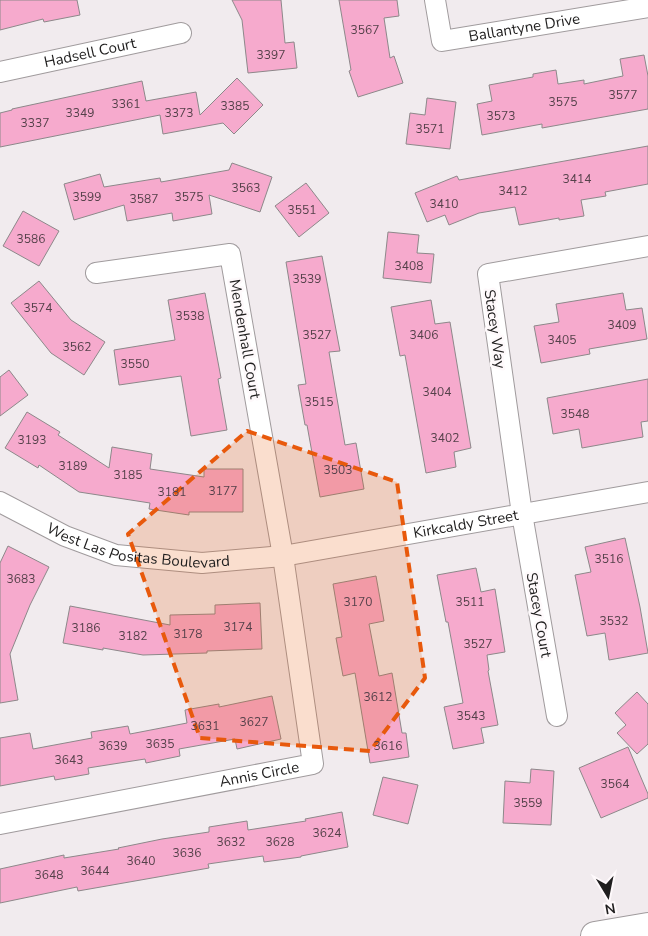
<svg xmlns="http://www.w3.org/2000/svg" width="648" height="936" font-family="'Nunito Sans',sans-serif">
	<rect width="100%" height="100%" fill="#f1ebee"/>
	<g fill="#f6aacd" stroke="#8d888a">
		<path d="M0 0H77L80 15 44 22 43 19 0 30Z"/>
		<path d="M232 0H281L285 43 294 42 297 68 248 73 242 20Z"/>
		<path d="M339 0H397L399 16 384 18 390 58 394 56 403 83 358 97 349 71 351 70Z"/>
		<path d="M644 55 648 76V109L542 128V124L482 135 477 104 492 101 489 85 533 77V74L556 70 558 84 584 80V84L623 76 620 59Z"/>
		<path d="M237 78 263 105 234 134 223 123 163 134 160 115 0 147V113L12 110V109L142 81 146 101 196 92 200 115Z"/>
		<path d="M427 98 456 102 450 149 406 144 410 113 425 115Z"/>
		<path d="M648 146V184L605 192 606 196 581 200 584 216 559 220V218L519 225 515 207 479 213 449 225 445 215 427 222 415 193 457 176 459 180Z"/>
		<path d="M232 163 272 177 260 212 209 195 212 214 173 221 172 213 127 221 124 205 74 220 64 184 100 174 104 187 160 178 161 182 229 170Z"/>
		<path d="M306 183 329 213 299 237 275 206Z"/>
		<path d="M23 211 59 231 39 266 3 246Z"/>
		<path d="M388 232 419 235 417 253 434 254 431 283 383 278Z"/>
		<path d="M322 256 340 351 329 352 345 445 356 443 364 489 320 497 307 425H305L298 385 306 384 286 262Z"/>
		<path d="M39 281 71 320 105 342 84 375 51 353 11 303Z"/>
		<path d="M205 293 221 378 218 379 227 430 191 436 181 376 119 385 114 350 175 340 168 300Z"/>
		<path d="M623 293 626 310 642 308 647 339 589 349 590 354 541 363 534 326 559 322 556 304Z"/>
		<path d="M431 300 435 324 450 322 471 448 454 452 456 467 426 473 405 355 400 356 391 307Z"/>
		<path d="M9 370 28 395 0 416V377Z"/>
		<path d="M648 379V421L641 422 643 437 582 448 579 429 553 434 547 398Z"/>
		<path d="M27 412 60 432 58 435 109 468 112 447 152 454 150 469 204 477V469H243V512H189V515L149 509 150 503 79 492 39 465 38 468 5 448Z"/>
		<path d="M625 538 640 607 648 653 609 660 605 633 587 636 575 575 591 572 585 547Z"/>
		<path d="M8 546 49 567 30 605 10 654 18 700 0 703V563Z"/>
		<path d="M476 568 481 592 495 589 505 652 487 655 489 670 488 671 498 725 481 728 484 743 453 749 444 707 463 703 448 622H446L437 575Z"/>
		<path d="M376 576 384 621 369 624 379 676 392 673 402 733H406L409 757 370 763 355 673 343 676 336 638 342 637 333 584Z"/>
		<path d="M260 603 262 649 207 651V653L143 655 103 648V650L63 643 70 606 170 625V615L215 614V605Z"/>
		<path d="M637 692 648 704V744L637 754 617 733 626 725 615 713Z"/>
		<path d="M272 696 281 739 237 749 235 739 179 749 180 756 146 763 145 759 88 768 89 774 55 780 54 776 0 786V738L30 733 33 749 92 738 91 732 128 726 130 734 187 723 185 710 219 704V707Z"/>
		<path d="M628 747 648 794V798L601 818 579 768Z"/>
		<path d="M531 769 554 771 551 825 503 823 505 781 530 783Z"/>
		<path d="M383 777 418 785 408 824 373 815Z"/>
		<path d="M342 812 348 847 301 856V857L264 862 263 856 208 864 209 868 78 891 77 887 0 903V869L64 855V858L119 849 118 848 162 839 209 832V827L247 821 248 830 306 821 305 819Z"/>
	</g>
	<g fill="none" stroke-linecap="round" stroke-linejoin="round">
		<defs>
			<g id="street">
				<path id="s1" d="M435 0 442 41 648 7"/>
				<path id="s2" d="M0 72 181 33"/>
				<path id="s3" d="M0 502 65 536 116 555 202 563 283 556 648 492"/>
				<path d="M557 716 522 514 488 274 648 246"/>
				<path id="s4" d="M0 824 313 764 283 556 230 254 96 273"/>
			</g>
			<path id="highway" d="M595 936 648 927"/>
		</defs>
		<use href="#street" stroke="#a09b9d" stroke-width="22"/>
		<use href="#highway" stroke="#a09b9d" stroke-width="30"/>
		<use href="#street" stroke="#fff" stroke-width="20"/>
		<use href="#highway" stroke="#fff" stroke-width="28"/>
	</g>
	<path fill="#e8590c" fill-opacity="0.2" stroke="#e8590c" stroke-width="4" stroke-dasharray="10 6" stroke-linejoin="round" d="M247 431 397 482 425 678 370 751 200 738 128 534Z"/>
	<g text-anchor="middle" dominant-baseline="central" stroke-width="5" stroke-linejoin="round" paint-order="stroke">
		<g font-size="12" fill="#55414a">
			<text x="365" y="30">3567</text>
			<text x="271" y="55">3397</text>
			<text x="623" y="95">3577</text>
			<text x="563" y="102">3575</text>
			<text x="126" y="104">3361</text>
			<text x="235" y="106">3385</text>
			<text x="80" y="113">3349</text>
			<text x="179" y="113">3373</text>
			<text x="501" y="116">3573</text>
			<text x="35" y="123">3337</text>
			<text x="430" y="129">3571</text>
			<text x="577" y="179">3414</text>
			<text x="246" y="188">3563</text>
			<text x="513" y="191">3412</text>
			<text x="87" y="197">3599</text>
			<text x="189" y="197">3575</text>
			<text x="144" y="199">3587</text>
			<text x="444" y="204">3410</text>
			<text x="302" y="210">3551</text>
			<text x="31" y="239">3586</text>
			<text x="409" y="266">3408</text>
			<text x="307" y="279">3539</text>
			<text x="38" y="308">3574</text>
			<text x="190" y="316">3538</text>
			<text x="622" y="325">3409</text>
			<text x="317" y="335">3527</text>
			<text x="424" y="335">3406</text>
			<text x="562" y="340">3405</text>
			<text x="77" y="347">3562</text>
			<text x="135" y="364">3550</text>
			<text x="437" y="392">3404</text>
			<text x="319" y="402">3515</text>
			<text x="575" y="414">3548</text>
			<text x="445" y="438">3402</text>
			<text x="32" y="440">3193</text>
			<text x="73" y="466">3189</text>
			<text x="338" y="470">3503</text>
			<text x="128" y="475">3185</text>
			<text x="223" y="491">3177</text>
			<text x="172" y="492">3181</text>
			<text x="609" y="559">3516</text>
			<text x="21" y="579">3683</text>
			<text x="358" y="602">3170</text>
			<text x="470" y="602">3511</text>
			<text x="614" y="621">3532</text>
			<text x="238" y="627">3174</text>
			<text x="86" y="628">3186</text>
			<text x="188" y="634">3178</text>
			<text x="133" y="636">3182</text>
			<text x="478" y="644">3527</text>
			<text x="378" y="697">3612</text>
			<text x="471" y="716">3543</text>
			<text x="254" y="722">3627</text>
			<text x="205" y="726">3631</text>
			<text x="160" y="744">3635</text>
			<text x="113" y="746">3639</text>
			<text x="388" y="746">3616</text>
			<text x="69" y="760">3643</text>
			<text x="615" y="784">3564</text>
			<text x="528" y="803">3559</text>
			<text x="327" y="833">3624</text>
			<text x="231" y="842">3632</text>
			<text x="280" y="842">3628</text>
			<text x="187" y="853">3636</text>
			<text x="141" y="861">3640</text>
			<text x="95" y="871">3644</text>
			<text x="49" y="875">3648</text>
		</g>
		<g font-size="15" fill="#1f1e1e" stroke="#fef9fb">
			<text stroke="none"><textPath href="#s1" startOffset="125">Ballantyne Drive</textPath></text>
			<text stroke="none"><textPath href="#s2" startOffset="92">Hadsell Court</textPath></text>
			<text transform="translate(495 329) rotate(82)">Stacey Way</text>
			<text transform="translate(245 339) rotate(80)">Mendenhall Court</text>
			<text stroke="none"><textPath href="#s3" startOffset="481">Kirkcaldy Street</textPath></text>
			<text stroke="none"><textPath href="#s3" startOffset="148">West Las Positas Boulevard</textPath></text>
			<text transform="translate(539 615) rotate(80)">Stacey Court</text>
			<text stroke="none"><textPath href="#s4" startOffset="264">Annis Circle</textPath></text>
		</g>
	</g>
	<g transform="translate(608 896) rotate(170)" stroke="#fef9fb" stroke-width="4" paint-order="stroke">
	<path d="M0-4L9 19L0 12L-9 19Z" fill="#1f1e1e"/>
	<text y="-8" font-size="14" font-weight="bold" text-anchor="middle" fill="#1f1e1e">N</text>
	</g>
</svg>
